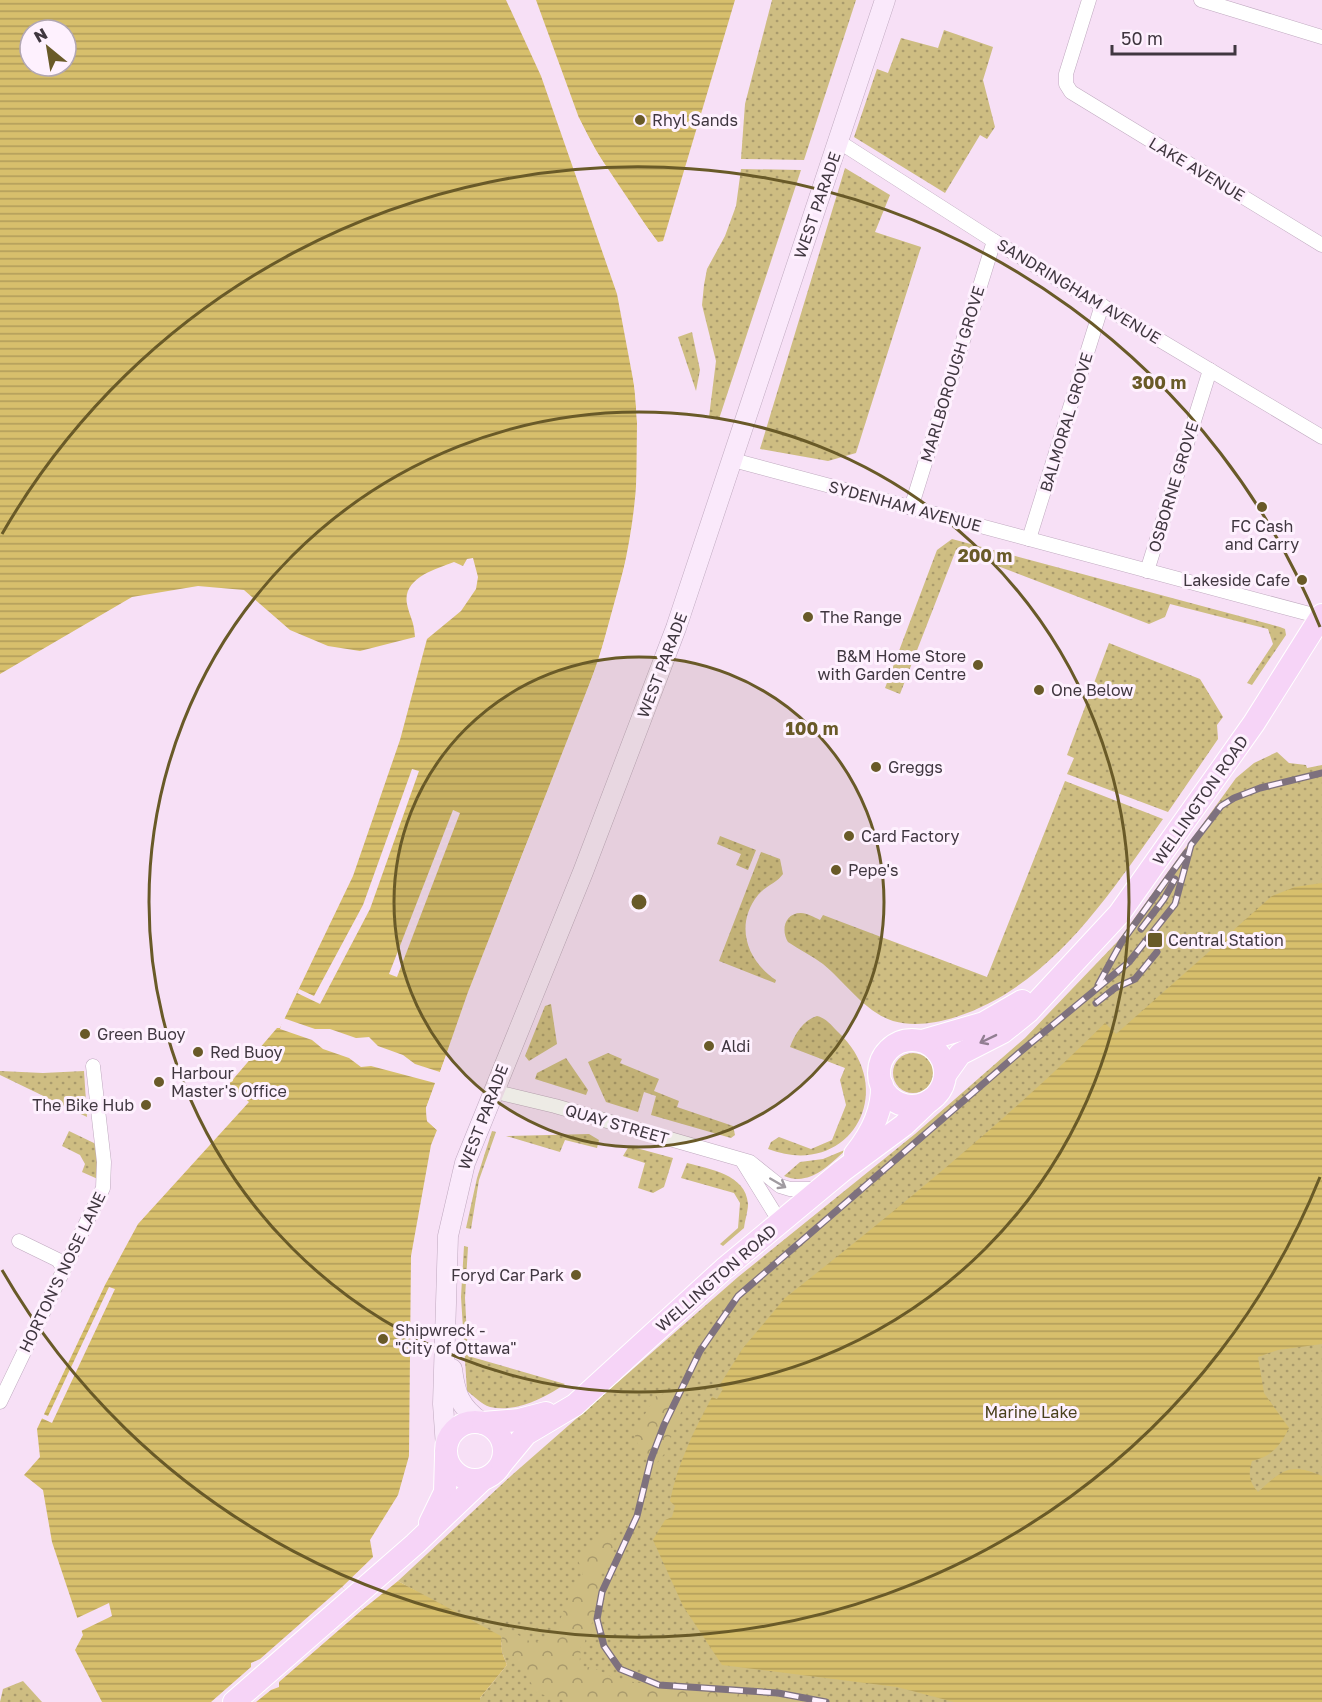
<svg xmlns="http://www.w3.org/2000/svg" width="1322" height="1702" font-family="'Golos Text',sans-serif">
	<defs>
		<pattern id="green-dots" width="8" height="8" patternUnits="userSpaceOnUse" patternTransform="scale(1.5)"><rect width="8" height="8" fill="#cebd82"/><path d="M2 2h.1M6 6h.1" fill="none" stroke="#a99a6c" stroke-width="1.8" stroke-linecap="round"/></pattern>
		<pattern id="forest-crowns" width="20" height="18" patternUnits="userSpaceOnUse" patternTransform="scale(1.5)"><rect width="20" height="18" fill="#cebd82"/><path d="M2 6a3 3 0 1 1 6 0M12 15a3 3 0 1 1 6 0" fill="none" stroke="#a99a6c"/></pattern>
		<pattern id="water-rules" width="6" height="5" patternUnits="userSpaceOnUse" patternTransform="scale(1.5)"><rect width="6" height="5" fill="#d7bf6c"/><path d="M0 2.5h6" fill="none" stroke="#b09c5a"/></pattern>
	</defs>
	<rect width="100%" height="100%" fill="#f7e0f6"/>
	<g fill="url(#green-dots)">
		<path d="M772 0H856L804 160 741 159 745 104Z"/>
		<path d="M944 30 993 47 983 80 995 127 987 139 980 135 945 193 854 137 877 69 888 73 901 38 938 48Z"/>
		<path d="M845 168 890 195 875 232 921 247 856 453 828 461 760 449Z"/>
		<path d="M741 169 801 170 719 419 709 417 716 361 702 305 704 285 707 269 725 236 736 206Z"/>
		<path d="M692 332 700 370 696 391 678 337Z"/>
		<path d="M952 539 1280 627 1285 629 1286 635 1252 685 1247 683 1273 644 1268 629 1170 604 1165 617 1149 624 956 550 900 694 885 688 937 550Z"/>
		<path d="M1109 643 1200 679 1223 717 1217 725 1218 739 1168 812 1067 774 1074 758 1067 755Z"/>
		<path d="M1277 752 1289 763 1306 765 1307 768 1322 765V1702H480V1698L507 1665 502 1652 501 1639 398 1581 512 1475 738 1277 915 1134 1025 1038 1118 941 1236 778 1254 763Z"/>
		<path d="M1065 781 1163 819C1108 896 1051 986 956 1017 936 1023 914 1027 893 1021 865 1012 845 982 823 964 812 956 800 950 788 942 781 931 784 913 801 913 807 913 814 917 820 920L823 915 987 977Z"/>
		<path d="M720 836 756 850 748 870 736 865 741 854 717 844Z"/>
		<path d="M761 852 780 859 783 874C777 883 765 886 758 895 734 925 747 961 776 980L775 983 719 961Z"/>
		<path d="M551 1004 557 1044 529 1061 525 1056 545 1006Z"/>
		<path d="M817 1016C826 1018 832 1026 838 1032 901 1091 849 1180 768 1149L771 1142 779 1137 811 1149 832 1140 846 1105 840 1080 845 1068 790 1047C795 1034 803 1020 817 1016Z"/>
		<circle cx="913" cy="1073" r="20"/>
		<path d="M608 1053 622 1059 620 1063 659 1079 654 1091 679 1101 677 1107 733 1126 735 1135 731 1138 651 1115 656 1096 644 1092 638 1112 606 1102 588 1062Z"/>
		<path d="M566 1058 588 1090 586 1095 535 1079 537 1073Z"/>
		<path d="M0 1071 43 1073 84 1071 87 1117 0 1075Z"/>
		<path d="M69 1131 96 1144 100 1180 82 1172 85 1164 80 1155 62 1146Z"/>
		<path d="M492 1131 496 1132 479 1180 471 1229 466 1228 477 1178Z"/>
		<path d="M589 1134 599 1140 597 1148 565 1140 560 1152 506 1136Z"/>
		<path d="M629 1146 673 1158 664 1187 653 1193 638 1188 645 1163 623 1156Z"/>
		<path d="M847 1149C830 1164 810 1187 784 1176L800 1162 823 1159Z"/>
		<path d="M687 1163C709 1169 746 1174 748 1204 748 1211 745 1220 744 1228L723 1246 720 1244 738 1228 740 1203 734 1193 681 1178Z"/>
		<path d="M464 1246 468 1247 465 1298 468 1356 565 1384C545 1398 515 1413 490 1407 481 1404 474 1396 467 1391L461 1297Z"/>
		<path d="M23 1681 42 1702H0L3 1689Z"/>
	</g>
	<g fill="url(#forest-crowns)">
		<path d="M674 1391 683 1397 685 1402 665 1453 655 1465C642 1457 638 1446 634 1432L656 1396Z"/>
		<path d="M606 1529 618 1531 612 1541 614 1559 599 1572C601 1588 597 1604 593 1620 591 1628 586 1633 585 1642L581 1646 579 1667C599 1665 603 1676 621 1680 682 1691 746 1685 805 1702H570L537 1693 522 1668 509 1658 501 1639 509 1630 533 1643 543 1639 558 1625 571 1592 583 1574 578 1560 585 1549Z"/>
	</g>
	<g fill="url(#water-rules)" fill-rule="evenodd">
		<path d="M0 0H735L663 241 658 242C628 202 601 163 579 118L567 117C596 216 632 317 637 421 645 576 578 714 522 855 489 939 459 1024 426 1108L427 1121 437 1130 431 1145 411 1256 409 1456 398 1495 370 1540 373 1557 342 1587 362 1610 398 1581 501 1636 502 1652 507 1665 480 1698V1702H102L75 1650 83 1635 52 1542 43 1490 24 1475 40 1457 37 1429 105 1285 138 1224 249 1102 229 1084 277 1028H280L353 876 400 740 427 639 461 611 476 589 478 577 473 558 467 559 463 566 454 562C436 569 402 578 407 604 410 618 414 620 415 637L360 651 328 646 290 630 244 590 198 586 132 597 0 674ZM30 30H66V66H30Z"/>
		<path d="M1322 883V1344L1278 1350 1258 1357 1264 1393 1289 1428C1280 1446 1272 1456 1252 1461 1248 1473 1249 1482 1258 1492 1282 1470 1290 1462 1322 1476V1702H954L897 1687 722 1665 683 1606 653 1540 665 1520 672 1517 675 1506 670 1501C678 1462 694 1431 712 1397L717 1399 723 1389 719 1386 743 1348 785 1298C895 1211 1004 1123 1105 1023L1116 1034 1272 896 1295 887Z"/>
	</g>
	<g fill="#f7e0f6">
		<path d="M506 0H536L579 118 594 148 659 245 624 201 591 150 577 121 571 120 620 293 630 341 640 423 639 506 634 543 621 597 600 663 471 993 429 1108 430 1120 438 1127 437 1130 427 1121 426 1108 435 1083 371 1066 361 1067 349 1058 323 1049 312 1040 280 1029 283 1018 315 1029H330L356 1038 369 1037 378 1046 403 1055 415 1064 440 1072 468 992 598 662 631 542 636 506 637 423 635 390 617 294 541 76Z"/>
		<path d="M412 769 419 771 370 909 320 1004 297 993 299 989 314 996 363 905Z"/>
		<path d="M453 810 460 813 397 977 389 974Z"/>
		<path d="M109 1287 115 1289 52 1423 39 1417 41 1413 48 1416Z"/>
		<path d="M342 1587 362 1610 279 1682V1687L271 1690 256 1702H211L251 1667V1663L260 1659Z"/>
		<path d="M109 1603 112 1616 79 1632 75 1619Z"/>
	</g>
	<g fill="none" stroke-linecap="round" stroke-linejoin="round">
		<defs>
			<g id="street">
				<path d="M1089 0 1066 74V84L1071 92 1322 245"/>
				<path d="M1201 0 1322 37"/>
				<path d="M838 141 994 241 1322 437"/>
				<path d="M733 460 1321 617"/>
				<path d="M911 508 994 241"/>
				<path d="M1029 539 1102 305"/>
				<path d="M1147 571 1210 370"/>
				<path d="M492 1091 555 1106 750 1162 780 1186 790 1189H819"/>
				<path d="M743 1162 780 1222"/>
				<path d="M19 1241 58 1260 64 1269"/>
				<path d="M0 1402 103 1188 104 1162 93 1066"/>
			</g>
			<g id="secondary">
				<path d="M452 1369C455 1394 460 1407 481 1422"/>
				<path d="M446 1447 443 1404 448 1236 465 1163 583 872 676 628 885 0"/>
			</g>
			<g id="primary">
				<circle cx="912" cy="1073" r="33"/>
				<path d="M922 1041 984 1023 1022 1001"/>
				<path d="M945 1075 960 1054 1003 1032 1028 1012 1119 914 1254 723 1322 615"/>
				<path d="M855 1154C871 1134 883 1112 882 1085"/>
				<circle cx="475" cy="1451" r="29"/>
				<path d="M483 1423 519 1420 546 1413"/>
				<path d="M502 1463 526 1434 575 1405 724 1269 842 1171 904 1125 929 1101"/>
				<path d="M430 1523 445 1492 446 1456"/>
				<path d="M234 1702 415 1544 482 1480"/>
			</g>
		</defs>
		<use href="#street" stroke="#bfa9bf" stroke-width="15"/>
		<use href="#secondary" stroke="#bfa9bf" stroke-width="21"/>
		<use href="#primary" stroke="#fff" stroke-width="24"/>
		<use href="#street" stroke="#fff" stroke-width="14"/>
		<use href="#secondary" stroke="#fae9fb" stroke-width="20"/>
		<use href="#primary" stroke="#f6d4f7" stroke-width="22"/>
		<path stroke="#7e717e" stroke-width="1.5" d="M826 1702 778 1693 659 1685 620 1669 604 1646 597 1619 602 1592 637 1516 651 1459 664 1425 700 1351 738 1296 1020 1052 1129 962 1175 904 1191 845 1221 806 1234 798 1260 788 1322 773"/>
		<defs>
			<g id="rail">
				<path d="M1141 929 1164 899 1175 879"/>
				<path d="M1098 985 1121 943 1186 853"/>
				<path d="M1096 1003 1115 988 1135 979 1157 952"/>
				<path d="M826 1702 778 1693 659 1685 620 1669 604 1646 597 1619 602 1592 637 1516 651 1459 664 1425 700 1351 738 1296 1020 1052 1129 962 1175 904 1191 845 1221 806 1234 798 1260 788 1322 773"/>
			</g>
		</defs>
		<use href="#rail" stroke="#7e717e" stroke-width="7"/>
		<use href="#rail" stroke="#fef1fe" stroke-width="4.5" stroke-dasharray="14" stroke-linecap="butt"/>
	</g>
	<defs><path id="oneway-shaft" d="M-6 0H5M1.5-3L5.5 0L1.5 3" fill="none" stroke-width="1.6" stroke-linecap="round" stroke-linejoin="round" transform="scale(1.5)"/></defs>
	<use stroke="#927e92" href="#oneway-shaft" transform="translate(988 1039) rotate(154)"/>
	<use stroke="#a09ba0" href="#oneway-shaft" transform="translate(778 1183) rotate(30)"/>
	<circle cx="639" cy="902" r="245" fill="#695a28" fill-opacity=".12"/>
	<g fill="none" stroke="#695a28" stroke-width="3">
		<circle cx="639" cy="902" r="245"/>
		<circle cx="639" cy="902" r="490"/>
		<path d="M1320 1177A735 735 0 0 1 2 1270M2 534A735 735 0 0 1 1320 627"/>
	</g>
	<g fill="#695a28" stroke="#fef1fe" stroke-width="2">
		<circle cx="640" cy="120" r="6"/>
		<circle cx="1262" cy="507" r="6"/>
		<circle cx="1302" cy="580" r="6"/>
		<circle cx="808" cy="617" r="6"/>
		<circle cx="978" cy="665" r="6"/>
		<circle cx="1039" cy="690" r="6"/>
		<circle cx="876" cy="767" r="6"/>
		<circle cx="849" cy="836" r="6"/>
		<circle cx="836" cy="870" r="6"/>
		<rect x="1147" y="932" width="16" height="16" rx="3"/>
		<circle cx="85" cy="1034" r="6"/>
		<circle cx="709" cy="1046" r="6"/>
		<circle cx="198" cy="1052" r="6"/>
		<circle cx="159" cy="1082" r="6"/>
		<circle cx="146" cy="1105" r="6"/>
		<circle cx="576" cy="1275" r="6"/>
		<circle cx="383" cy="1339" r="6"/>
	</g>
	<g text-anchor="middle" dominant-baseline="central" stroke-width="6" stroke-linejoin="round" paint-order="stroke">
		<g font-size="16" fill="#403740" stroke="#fef1fe" text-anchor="start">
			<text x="652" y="120">Rhyl Sands</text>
			<text x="1262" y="526" text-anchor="middle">FC Cash<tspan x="1262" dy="18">and Carry</tspan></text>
			<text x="1290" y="580" text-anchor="end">Lakeside Cafe</text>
			<text x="820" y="617">The Range</text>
			<text x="966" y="656" text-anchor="end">B&amp;M Home Store<tspan x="966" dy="18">with Garden Centre</tspan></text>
			<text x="1051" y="690">One Below</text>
			<text x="888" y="767">Greggs</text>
			<text x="861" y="836">Card Factory</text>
			<text x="848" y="870">Pepe's</text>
			<text x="1168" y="940">Central Station</text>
			<text x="97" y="1034">Green Buoy</text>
			<text x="721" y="1046">Aldi</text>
			<text x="210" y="1052">Red Buoy</text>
			<text x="171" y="1073">Harbour<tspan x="171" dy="18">Master's Office</tspan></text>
			<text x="134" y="1105" text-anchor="end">The Bike Hub</text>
			<text x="564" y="1275" text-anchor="end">Foryd Car Park</text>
			<text x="395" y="1330">Shipwreck -<tspan x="395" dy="18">"City of Ottawa"</tspan></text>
		</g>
		<g font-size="16" fill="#403740" stroke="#fef1fe">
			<text transform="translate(1197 169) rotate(31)">LAKE AVENUE</text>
			<text transform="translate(817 205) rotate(-71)">WEST PARADE</text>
			<text transform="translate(1079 291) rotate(31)">SANDRINGHAM AVENUE</text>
			<text transform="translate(952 374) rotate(-73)">MARLBOROUGH GROVE</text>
			<text transform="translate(1066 422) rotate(-73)">BALMORAL GROVE</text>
			<text transform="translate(1173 487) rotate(-73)">OSBORNE GROVE</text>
			<text transform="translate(905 506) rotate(15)">SYDENHAM AVENUE</text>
			<text transform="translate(662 665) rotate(-69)">WEST PARADE</text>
			<text transform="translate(1200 800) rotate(-55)">WELLINGTON ROAD</text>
			<text transform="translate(483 1117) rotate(-69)">WEST PARADE</text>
			<text transform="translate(617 1124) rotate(16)">QUAY STREET</text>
			<text transform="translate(62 1272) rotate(-64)">HORTON'S NOSE LANE</text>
			<text transform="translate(716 1278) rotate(-41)">WELLINGTON ROAD</text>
		</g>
		<g font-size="16" fill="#4a401c" stroke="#fef1fe">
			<text x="1031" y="1412">Marine Lake</text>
		</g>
	</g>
	<circle cx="639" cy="902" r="9" fill="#695a28" stroke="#fef1fe" stroke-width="3"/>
	<g font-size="18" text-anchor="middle" font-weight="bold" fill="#695a28" stroke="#fef1fe" stroke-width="6" stroke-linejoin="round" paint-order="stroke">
		<text x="1159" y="389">300 m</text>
		<text x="985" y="562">200 m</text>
		<text x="812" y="735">100 m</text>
	</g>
	<g transform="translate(48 48) rotate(330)"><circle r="28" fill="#fef1fe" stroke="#b2a7b2" stroke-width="1.5"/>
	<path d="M0-4.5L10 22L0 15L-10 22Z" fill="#695a28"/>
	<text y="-9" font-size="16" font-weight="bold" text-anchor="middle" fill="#403740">N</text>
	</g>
	<path d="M1112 45v9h123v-9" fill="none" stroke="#403740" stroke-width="3"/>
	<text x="1121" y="45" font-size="18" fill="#403740" stroke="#fef1fe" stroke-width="4.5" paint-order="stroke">50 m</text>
</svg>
